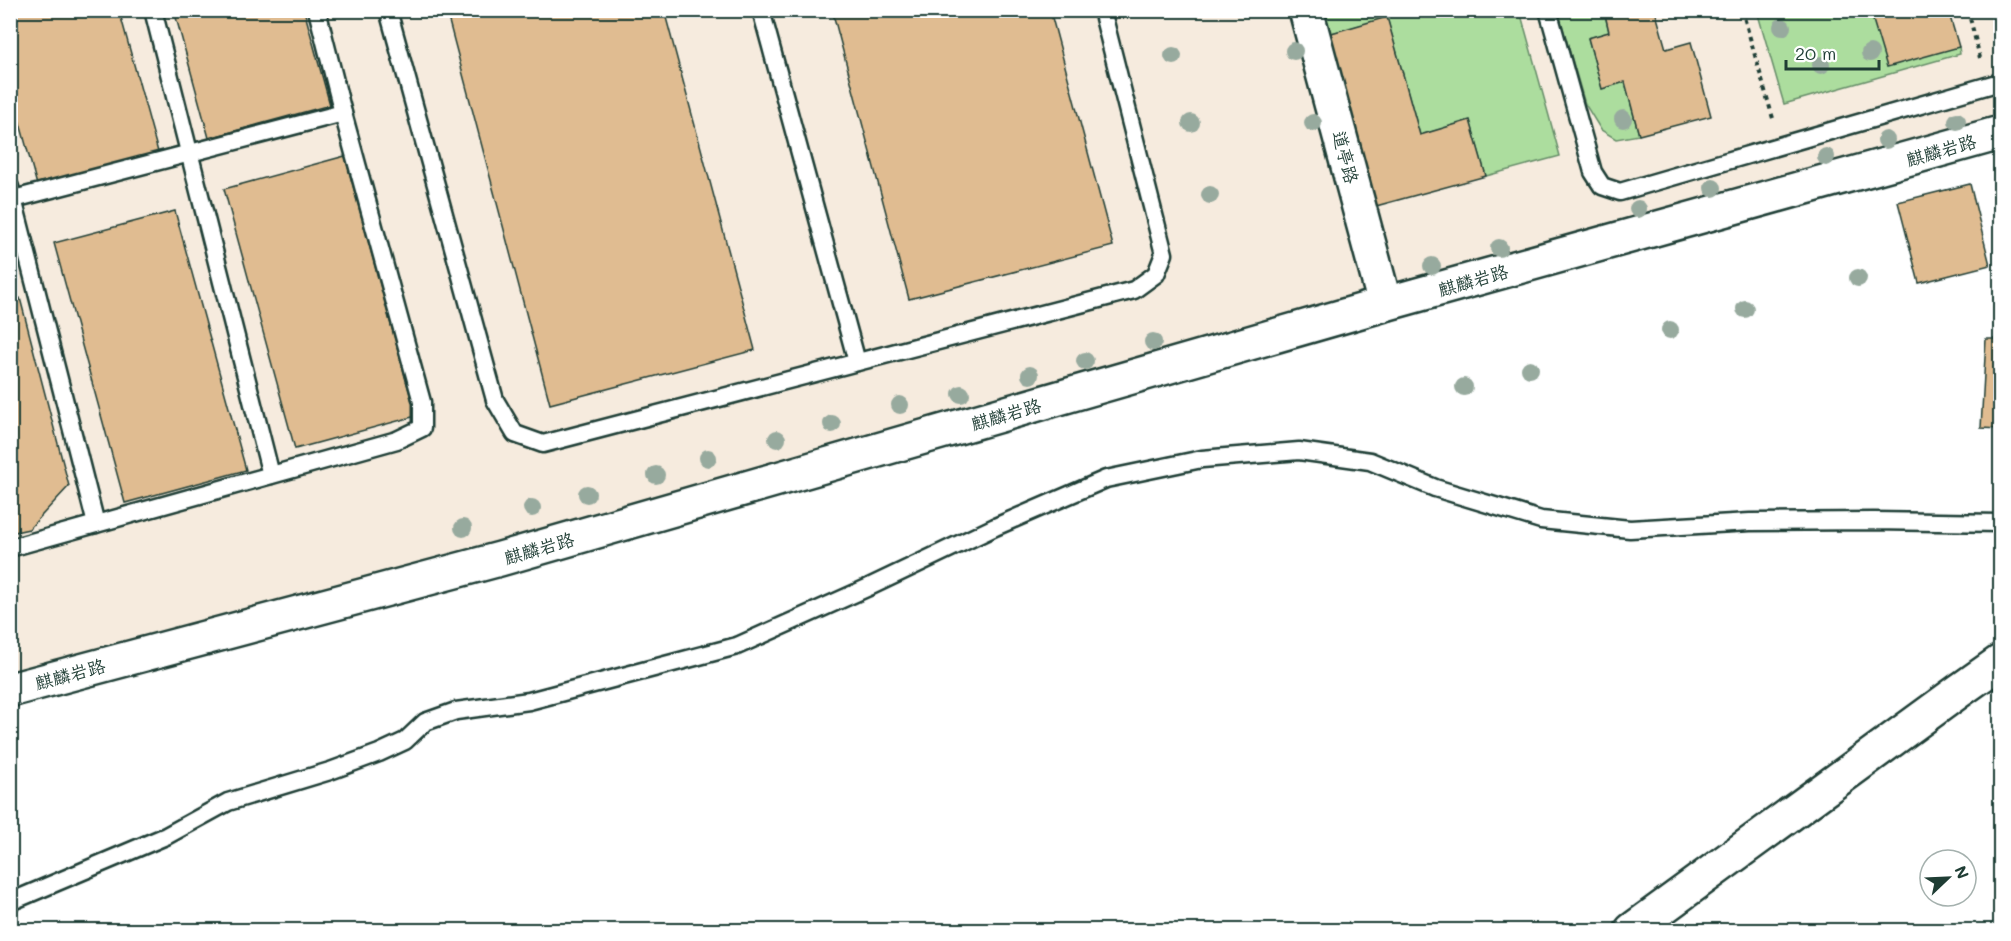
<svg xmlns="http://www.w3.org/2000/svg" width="2011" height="941" font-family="Mali,'LXGW WenKai TC',sans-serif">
	<rect width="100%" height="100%" fill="#fff"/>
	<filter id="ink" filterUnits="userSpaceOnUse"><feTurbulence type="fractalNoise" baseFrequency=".0167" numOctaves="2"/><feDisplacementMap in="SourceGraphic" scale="12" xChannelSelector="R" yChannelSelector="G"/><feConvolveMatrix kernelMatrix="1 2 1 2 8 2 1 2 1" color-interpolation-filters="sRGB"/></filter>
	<g filter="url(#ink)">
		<path fill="#f6ebde" d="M11 11H2000V136L11 690Z"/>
		<g fill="#acdd9e" stroke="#668d69" stroke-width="1.5">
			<path d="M1581 10 1604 11 1609 32 1588 38 1602 88 1625 82 1639 135 1616 139 1601 130 1585 104 1558 11Z"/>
			<path d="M1322 11H1520L1560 156 1486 176 1470 121 1420 135 1387 18 1328 34Z"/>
			<path d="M1757 11H1870L1959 47 1960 54 1784 104Z"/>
		</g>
		<g fill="#e0bc91" stroke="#1f3d34" stroke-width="1.5">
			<path d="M10 10H119L158 152 37 185 10 87Z"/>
			<path d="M174 10H304L330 105 209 138Z"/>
			<path d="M446 10H664L755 350 550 404Z"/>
			<path d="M832 10H1050L1113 246 909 299Z"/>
			<path d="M1604 10H1655L1666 49 1691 42 1711 116 1639 135 1625 82 1602 89 1588 38 1609 32Z"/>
			<path d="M1870 10H1948L1959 47 1887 67Z"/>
			<path d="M1387 17 1420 135 1470 120 1486 176 1376 206 1328 34Z"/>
			<path d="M345 156 416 416 295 449 224 189Z"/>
			<path d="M1970 184 1990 265 1919 283 1898 202Z"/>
			<path d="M175 211 246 470 125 503 54 243Z"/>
			<path d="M20 298 69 486 29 529 10 533V300Z"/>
			<path d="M1986 339H2000V429L1981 428Z"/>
		</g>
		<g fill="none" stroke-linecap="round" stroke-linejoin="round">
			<defs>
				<g id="lane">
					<path d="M153 10 271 475"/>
					<path d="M317 10 343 113"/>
					<path d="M388 10 495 400 515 434 543 444 1134 290 1156 274 1164 254 1102 10"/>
					<path d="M761 10 857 362"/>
					<path d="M1548 10 1593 172 1602 186 1620 192 2000 82"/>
					<path d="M10 187 96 524"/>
					<path d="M10 200 343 113 422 402V428L397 440 10 548"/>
					<path d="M10 902 166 836 228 802 330 771 379 753 405 741 425 722 456 711 529 701 737 646 869 587 995 527 1106 479 1202 459 1299 451 1370 461 1435 488 1541 520 1630 529 1750 522 1874 521 2000 523"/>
				</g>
				<path id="street" d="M1632 930 1959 691 2000 662"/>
				<g id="secondary">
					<path d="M1306 10 1385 304"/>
					<path d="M10 690 500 559 1385 304 2000 133"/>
				</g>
			</defs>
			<use href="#lane" stroke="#1f3d34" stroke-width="21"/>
			<use href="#street" stroke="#1f3d34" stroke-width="38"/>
			<use href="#secondary" stroke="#1f3d34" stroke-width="38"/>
			<g stroke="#1f3d34" stroke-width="4" stroke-dasharray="4.5 4.5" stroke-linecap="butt">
				<path d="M1742 10 1774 122"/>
				<path d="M1968 10 1981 62"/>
			</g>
			<use href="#lane" stroke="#fff" stroke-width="16"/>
			<use href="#street" stroke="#fff" stroke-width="33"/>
			<use href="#secondary" stroke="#fff" stroke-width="33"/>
		</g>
		<g fill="#97aa9e">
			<circle cx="1782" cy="27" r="9"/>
			<circle cx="1294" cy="51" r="9"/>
			<circle cx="1870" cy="53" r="9"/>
			<circle cx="1173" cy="56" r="9"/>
			<circle cx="1821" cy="65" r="9"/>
			<circle cx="1623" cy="119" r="9"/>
			<circle cx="1957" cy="121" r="9"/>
			<circle cx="1191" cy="123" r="9"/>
			<circle cx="1313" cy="123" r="9"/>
			<circle cx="1886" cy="140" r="9"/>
			<circle cx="1826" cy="157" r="9"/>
			<circle cx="1713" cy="188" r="9"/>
			<circle cx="1210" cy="195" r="9"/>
			<circle cx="1638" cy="209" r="9"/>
			<circle cx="1499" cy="248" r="9"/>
			<circle cx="1432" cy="266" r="9"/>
			<circle cx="1858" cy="278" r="9"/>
			<circle cx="1745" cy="309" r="9"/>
			<circle cx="1670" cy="330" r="9"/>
			<circle cx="1153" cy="342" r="9"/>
			<circle cx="1085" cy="361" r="9"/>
			<circle cx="1530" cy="369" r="9"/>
			<circle cx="1030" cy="375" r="9"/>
			<circle cx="1464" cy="387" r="9"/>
			<circle cx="961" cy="394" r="9"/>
			<circle cx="900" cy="405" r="9"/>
			<circle cx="832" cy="424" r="9"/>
			<circle cx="777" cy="439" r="9"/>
			<circle cx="708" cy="458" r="9"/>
			<circle cx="656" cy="475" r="9"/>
			<circle cx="587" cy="494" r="9"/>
			<circle cx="532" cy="508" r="9"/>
			<circle cx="463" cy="528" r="9"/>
		</g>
	</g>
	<g text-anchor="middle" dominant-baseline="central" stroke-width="4.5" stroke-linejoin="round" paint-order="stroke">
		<g font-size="18" fill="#1f3d34" stroke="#fff">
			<text transform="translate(1941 150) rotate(-16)">麒麟岩路</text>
			<text transform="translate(1346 157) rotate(75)">道亭路</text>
			<text transform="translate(1473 280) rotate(-16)">麒麟岩路</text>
			<text transform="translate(1006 414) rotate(-16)">麒麟岩路</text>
			<text transform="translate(539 548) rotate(-16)">麒麟岩路</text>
			<text transform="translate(70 674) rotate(-15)">麒麟岩路</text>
		</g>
	</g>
	<rect width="2011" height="941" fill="none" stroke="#fff" stroke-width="36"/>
	<rect x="18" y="18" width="1975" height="905" fill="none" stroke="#1f3d34" stroke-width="2" filter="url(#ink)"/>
	<g transform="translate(1948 878) rotate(67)"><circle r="28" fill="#ffffff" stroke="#a5b1ae" stroke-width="1.5"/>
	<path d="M0-4.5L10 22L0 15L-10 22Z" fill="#1f3d34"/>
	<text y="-9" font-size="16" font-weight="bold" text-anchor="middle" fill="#1f3d34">N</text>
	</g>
	<path d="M1786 60v9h93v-9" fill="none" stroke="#1f3d34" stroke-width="3"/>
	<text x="1795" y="60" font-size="18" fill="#1f3d34" stroke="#ffffff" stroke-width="4.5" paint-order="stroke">20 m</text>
</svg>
